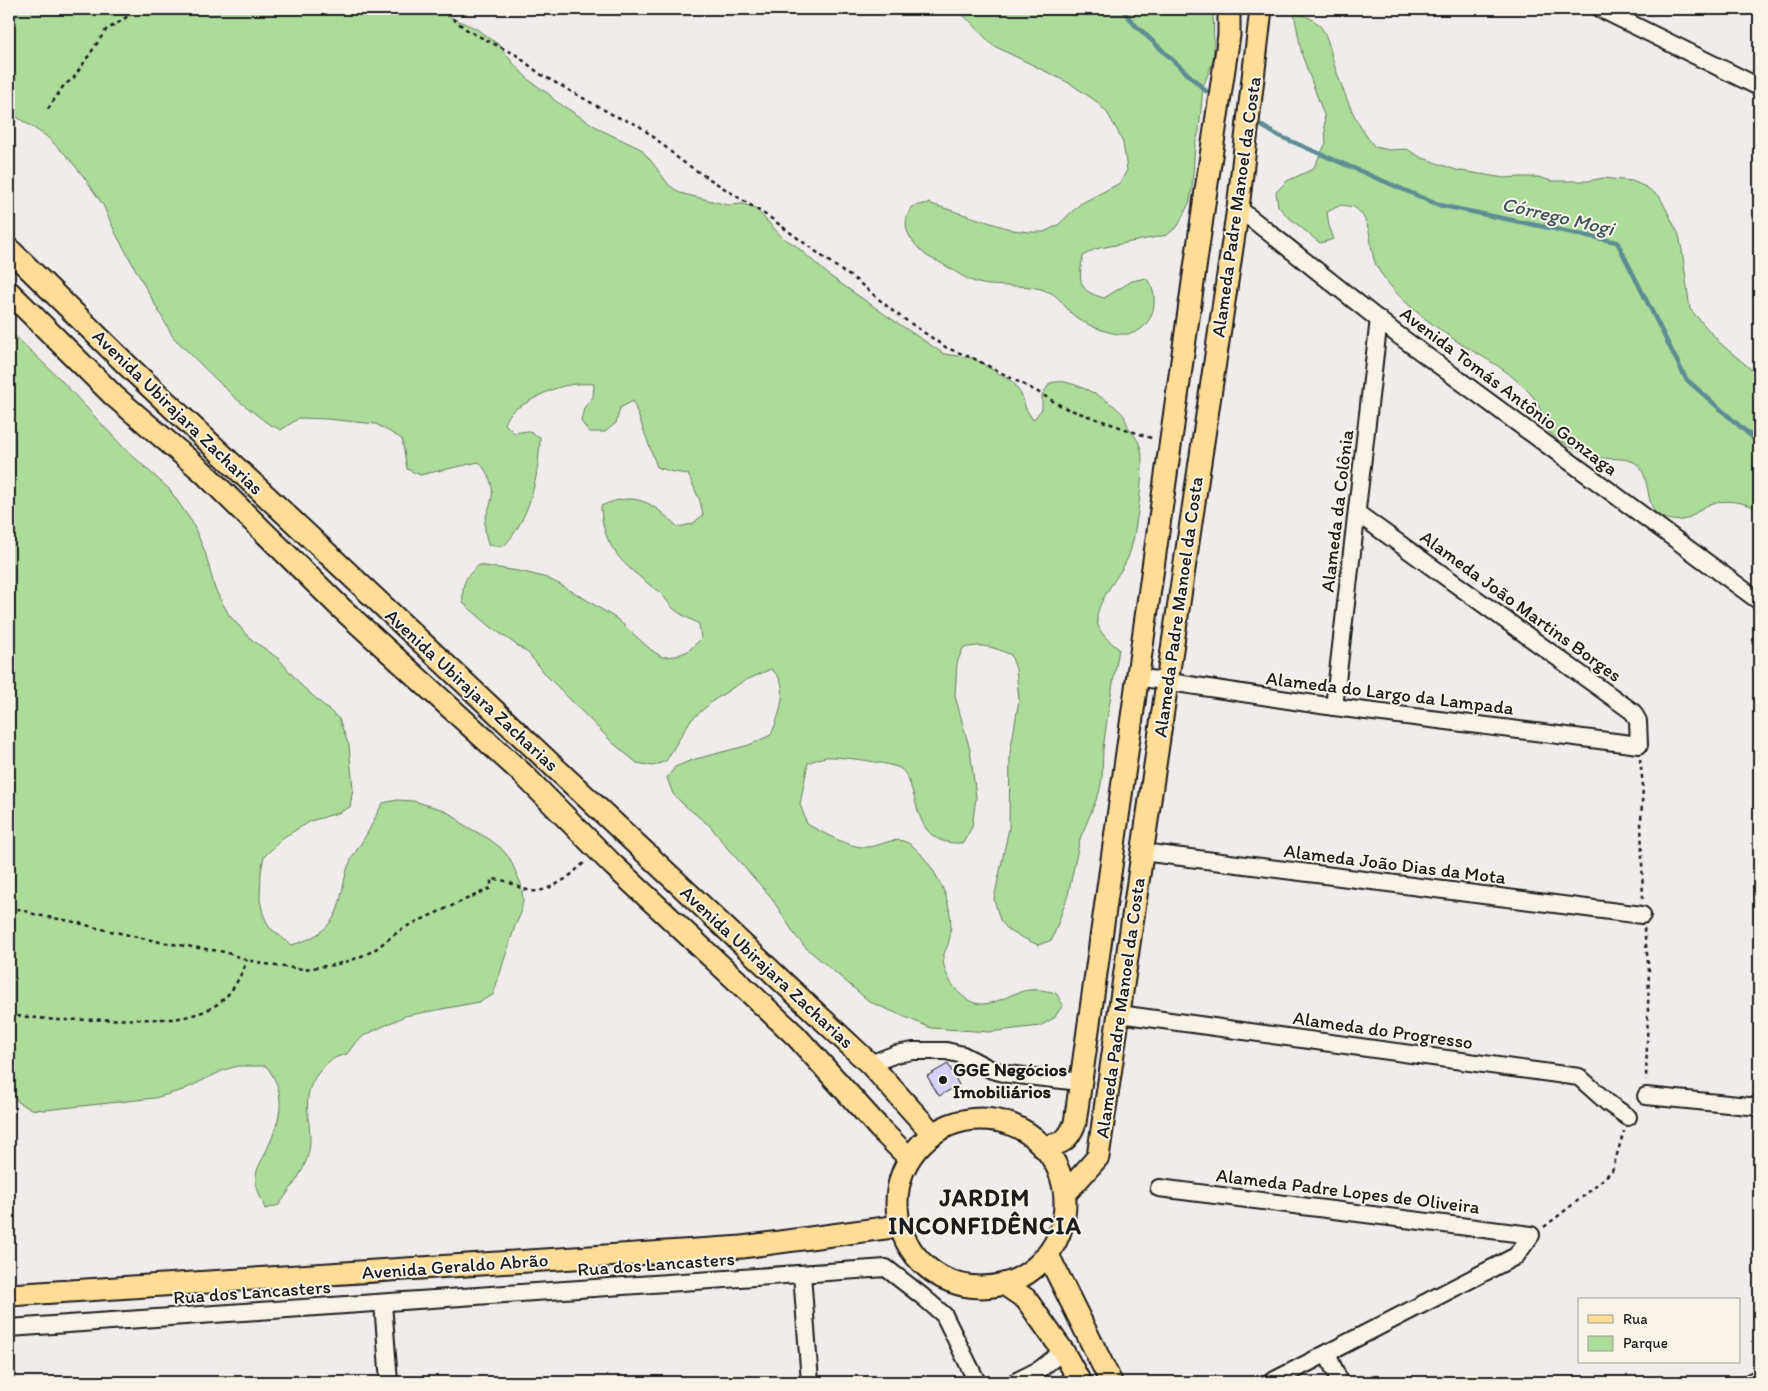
<svg xmlns="http://www.w3.org/2000/svg" width="1768" height="1391" font-family="Itim,sans-serif">
	<rect width="100%" height="100%" fill="#f0ecec"/>
	<filter id="ink" filterUnits="userSpaceOnUse"><feTurbulence type="fractalNoise" baseFrequency=".02" numOctaves="2"/><feDisplacementMap in="SourceGraphic" scale="10" xChannelSelector="R" yChannelSelector="G"/><feConvolveMatrix kernelMatrix="1 2 1 2 8 2 1 2 1" color-interpolation-filters="sRGB"/></filter>
	<g filter="url(#ink)">
		<g fill="#acdb9a" stroke="#647c5b">
			<path d="M9 9H432L475 28 499 45 512 62 529 80 550 95 554 100 601 130 641 149 651 161 669 185 680 193 728 205 742 204 754 207 783 238 795 245 830 276 893 320 944 354 973 358 1014 383 1022 396 1026 409 1033 420 1042 409V395L1050 383C1055 382 1060 381 1065 382 1083 386 1113 401 1124 416 1126 420 1127 426 1130 430 1136 438 1138 439 1141 449 1145 467 1136 537 1129 555 1122 574 1097 599 1097 619 1098 633 1109 641 1119 649L1109 706 1103 749 1102 779 1099 793 1080 839 1068 895 1052 940 1038 945 1009 931 1000 920 994 899 1009 828 1010 753 1019 700 1016 669 1011 655C992 646 984 644 963 648L957 663 955 696 970 750 976 797 972 827 963 843C926 845 921 823 913 793 910 784 908 775 901 769 893 763 837 756 826 757 820 758 813 761 808 763L800 804 807 824C820 831 848 847 863 847 884 848 896 830 916 849 928 860 945 887 948 904 951 916 952 929 949 941 948 947 943 953 943 959 944 976 958 998 975 1003 995 1008 1011 991 1030 990 1039 989 1048 991 1056 993L1063 1005 1054 1018 1040 1026 989 1032 931 1028 870 1002 805 947 795 935 771 897 728 849 710 826 683 804 673 794 667 778 675 767 692 760 749 745 771 735C777 721 788 693 779 678 777 675 774 672 771 669L742 682 714 700 690 721 666 761 653 766 637 763 613 743 548 677 528 653 491 627 463 603C462 583 464 578 479 565L524 572 547 578 559 584 582 597 617 619 650 649 662 657 676 656 688 651 701 639 699 624C691 619 680 615 673 608 667 602 663 594 655 589 624 565 602 548 601 506 637 490 652 503 678 527L692 524 703 515 700 501 688 474 673 472 657 467 633 401 620 408 616 423 605 432H589L581 421 584 408 593 397 594 384C566 382 550 389 526 403 514 410 511 409 505 424L514 433 528 431 540 437C539 476 530 519 503 547L488 545C486 535 483 526 486 517 487 512 490 507 491 502 495 486 489 474 479 462L420 475 407 469 402 439 376 424 327 419 299 418 281 430 267 423 234 397 173 337 116 234 103 205 84 177 66 155 46 136 9 112Z"/>
			<path d="M956 9H1213L1214 47 1213 61 1203 87 1199 131 1195 145 1192 188 1190 201 1178 226 1167 235 1095 249 1083 256C1078 281 1078 291 1104 298L1132 281 1146 278C1149 282 1152 287 1153 291 1158 310 1147 333 1127 334 1111 336 1082 324 1071 313 1064 306 1059 296 1049 292 1027 282 1001 289 978 283 965 279 953 270 941 263 936 260 931 259 927 256 921 252 910 239 908 233 904 223 907 216 911 207L928 203 1013 230 1029 232H1044L1058 225 1080 204 1120 183 1127 170 1123 143 1117 130 1108 114 1097 102 1071 84 992 45 972 23Z"/>
			<path d="M1294 13C1303 15 1311 17 1318 24 1329 34 1330 54 1335 67 1345 96 1355 124 1375 147L1389 150 1407 149 1420 157 1456 170 1504 178 1520 177H1538L1552 181H1588L1603 178 1632 181 1646 187 1660 197 1679 235 1682 250 1690 309 1720 343 1759 376V510C1746 502 1723 498 1708 505 1700 508 1694 516 1686 519 1678 522 1667 520 1660 516 1645 508 1651 478 1638 465 1629 456 1607 460 1595 457 1580 454 1560 442 1549 432 1540 424 1543 413 1538 404 1533 395 1523 386 1515 379 1498 364 1477 354 1458 342 1427 321 1401 303 1380 272 1368 256 1374 235 1364 218 1362 214 1358 210 1354 207L1341 205 1327 212 1329 226 1334 239 1320 243 1287 216 1278 206 1276 192 1287 181 1313 169 1326 143 1324 115 1302 55Z"/>
			<path d="M9 330 59 378 123 447 169 489 192 522 205 552 215 589 229 615 251 639 279 659 301 685 339 719 349 746 353 788 350 807 338 813 311 821 284 837 264 857 261 871 260 900 263 914 269 927 291 945C309 941 328 931 336 913 342 900 343 881 348 867 353 854 362 843 369 830 374 821 377 812 383 803L397 800 413 801 441 809 454 816 464 825 489 839 501 848 510 859 521 884 523 899 521 913 515 926 493 995 479 1002 405 1016 365 1035 355 1043 347 1054C332 1058 329 1060 319 1072 296 1101 316 1124 308 1155 303 1174 290 1189 279 1205L265 1209C262 1199 254 1186 256 1175 257 1168 262 1160 265 1154 279 1123 290 1096 266 1066H238L224 1070 183 1090 155 1098 45 1110 31 1109 19 1103 9 1088Z"/>
		</g>
		<g fill="none" stroke-linecap="round" stroke-linejoin="round">
			<g stroke="#5d8d93" stroke-width="4.5">
				<path d="M1122 9 1134 24 1206 91"/>
				<path d="M1262 126 1279 136 1439 205 1617 242 1686 379 1759 443"/>
			</g>
		</g>
		<path fill="#d5d1fa" stroke="#1c1c1c" d="M948 1064 959 1085 939 1096 927 1076Z"/>
		<g fill="none" stroke-linecap="round" stroke-linejoin="round">
			<defs>
				<g id="minor">
					<path d="M1601 9 1759 87"/>
					<path d="M1238 208 1398 335 1759 601"/>
					<path d="M1137 677 1334 707 1639 745 1638 721 1633 712 1357 513"/>
					<path d="M1334 707 1379 319"/>
					<path d="M1142 852 1642 915"/>
					<path d="M1119 1014 1579 1077 1608 1103 1628 1117"/>
					<path d="M870 1064 896 1054 913 1051H946L963 1055 992 1070 1008 1074 1080 1082"/>
					<path d="M1646 1096 1759 1107"/>
					<path d="M1159 1188 1531 1235 1516 1256 1271 1382"/>
					<path d="M802 1274 810 1382"/>
					<path d="M383 1303 389 1382"/>
					<path d="M9 1328 886 1268 922 1296 944 1315 977 1382"/>
					<path d="M1327 1354 1340 1382"/>
					<path d="M1015 1382 1039 1370 1063 1351"/>
					<path d="M1751 1382 1759 1378"/>
				</g>
				<g id="major">
					<path d="M9 249 128 366 870 1064 933 1134"/>
					<path d="M9 292 114 396 203 472 341 608 523 774 612 864 796 1036 880 1129 909 1158"/>
					<circle cx="981" cy="1203" r="84"/>
					<path d="M1043 1147C1062 1144 1068 1141 1075 1123L1206 190 1229 35V9"/>
					<path d="M1066 1193 1098 1157 1167 683 1238 208 1261 9"/>
					<path d="M1048 1255 1111 1382"/>
					<path d="M1004 1284 1026 1299 1063 1351 1080 1382"/>
					<path d="M9 1295 742 1247 900 1226"/>
				</g>
			</defs>
			<use href="#minor" stroke="#1c1c1c" stroke-width="20"/>
			<use href="#major" stroke="#1c1c1c" stroke-width="25"/>
			<g stroke="#1c1c1c" stroke-width="2.5" stroke-dasharray="4 4" stroke-linecap="butt">
				<path d="M440 9 470 32 515 54 540 74 615 116 638 125 661 143 680 160 772 219 842 271 856 280 894 312 947 348 973 358 1036 391 1065 408 1154 439"/>
				<path d="M1579 9 1586 13"/>
				<path d="M48 109 64 85 73 79 106 30 123 20 135 9"/>
				<path d="M1640 759 1643 786 1641 821 1643 901"/>
				<path d="M9 906 37 915 75 922 97 928 160 942 225 952 247 960 276 966 303 969 334 965 352 960 373 951 403 928 491 888V880C507 877 517 889 532 891 542 893 560 883 568 877 575 872 579 866 586 862"/>
				<path d="M1644 928 1649 971 1646 1080"/>
				<path d="M9 1015 57 1020 173 1019C214 1013 232 1000 247 960"/>
				<path d="M1544 1227 1585 1195 1612 1171 1624 1131"/>
			</g>
			<use href="#minor" stroke="#f7f3e8" stroke-width="16"/>
			<use href="#major" stroke="#ffdd96" stroke-width="21"/>
		</g>
	</g>
	<circle fill="#1c1c1c" stroke="#f7f3e8" stroke-width="2" cx="943" cy="1080" r="5"/>
	<g text-anchor="middle" dominant-baseline="central" stroke-width="4" stroke-linejoin="round" paint-order="stroke">
		<g font-size="19" fill="#1c1c1c" stroke="#f7f3e8">
			<text transform="translate(1236 207) rotate(-82)">Alameda Padre Manoel da Costa</text>
			<text transform="translate(1509 391) rotate(37)">Avenida Tomás Antônio Gonzaga</text>
			<text transform="translate(178 412) rotate(44)">Avenida Ubirajara Zacharias</text>
			<text transform="translate(1337 511) rotate(-83)">Alameda da Colônia</text>
			<text transform="translate(1521 606) rotate(36)">Alameda João Martins Borges</text>
			<text transform="translate(1178 607) rotate(-82)">Alameda Padre Manoel da Costa</text>
			<text transform="translate(472 690) rotate(43)">Avenida Ubirajara Zacharias</text>
			<text transform="translate(1390 693) rotate(7)">Alameda do Largo da Lampada</text>
			<text transform="translate(1395 864) rotate(7)">Alameda João Dias da Mota</text>
			<text transform="translate(767 967) rotate(43)">Avenida Ubirajara Zacharias</text>
			<text transform="translate(1120 1008) rotate(-82)">Alameda Padre Manoel da Costa</text>
			<text transform="translate(1383 1030) rotate(8)">Alameda do Progresso</text>
			<text transform="translate(1348 1191) rotate(7)">Alameda Padre Lopes de Oliveira</text>
			<text transform="translate(656 1264) rotate(-4)">Rua dos Lancasters</text>
			<text transform="translate(455 1266) rotate(-4)">Avenida Geraldo Abrão</text>
			<text transform="translate(252 1292) rotate(-4)">Rua dos Lancasters</text>
		</g>
		<g font-size="19" font-weight="bold" fill="#1c1c1c" stroke="#f7f3e8" text-anchor="start">
			<text x="953" y="1069">GGE Negócios<tspan x="953" dy="22">Imobiliários</tspan></text>
		</g>
		<g font-size="20" font-style="italic" fill="#3c5458" stroke="#f7f3e8">
			<text transform="translate(1558 216) rotate(13)">Córrego Mogi</text>
		</g>
		<g font-size="24" font-weight="bold" letter-spacing="1" fill="#1c1c1c" stroke="#f7f3e8">
			<text x="985" y="1197">JARDIM<tspan x="985" dy="28">INCONFIDÊNCIA</tspan></text>
		</g>
	</g>
	<rect width="1768" height="1391" fill="none" stroke="#f7f3e8" stroke-width="30"/>
	<rect x="15" y="15" width="1738" height="1361" fill="none" stroke="#1c1c1c" stroke-width="2" filter="url(#ink)"/>
	<rect x="1578" y="1298" width="162" height="65" fill="#f7f3e8" stroke="#9f9d96"/>
	<rect x="1588" y="1315" width="25" height="8" fill="#ffdd96" stroke="#9f9d96"/>
	<text x="1623" y="1324" font-size="15" fill="#1c1c1c">Rua</text>
	<rect x="1588" y="1336" width="25" height="15" fill="#acdb9a" stroke="#9f9d96"/>
	<text x="1623" y="1348" font-size="15" fill="#1c1c1c">Parque</text>
</svg>
